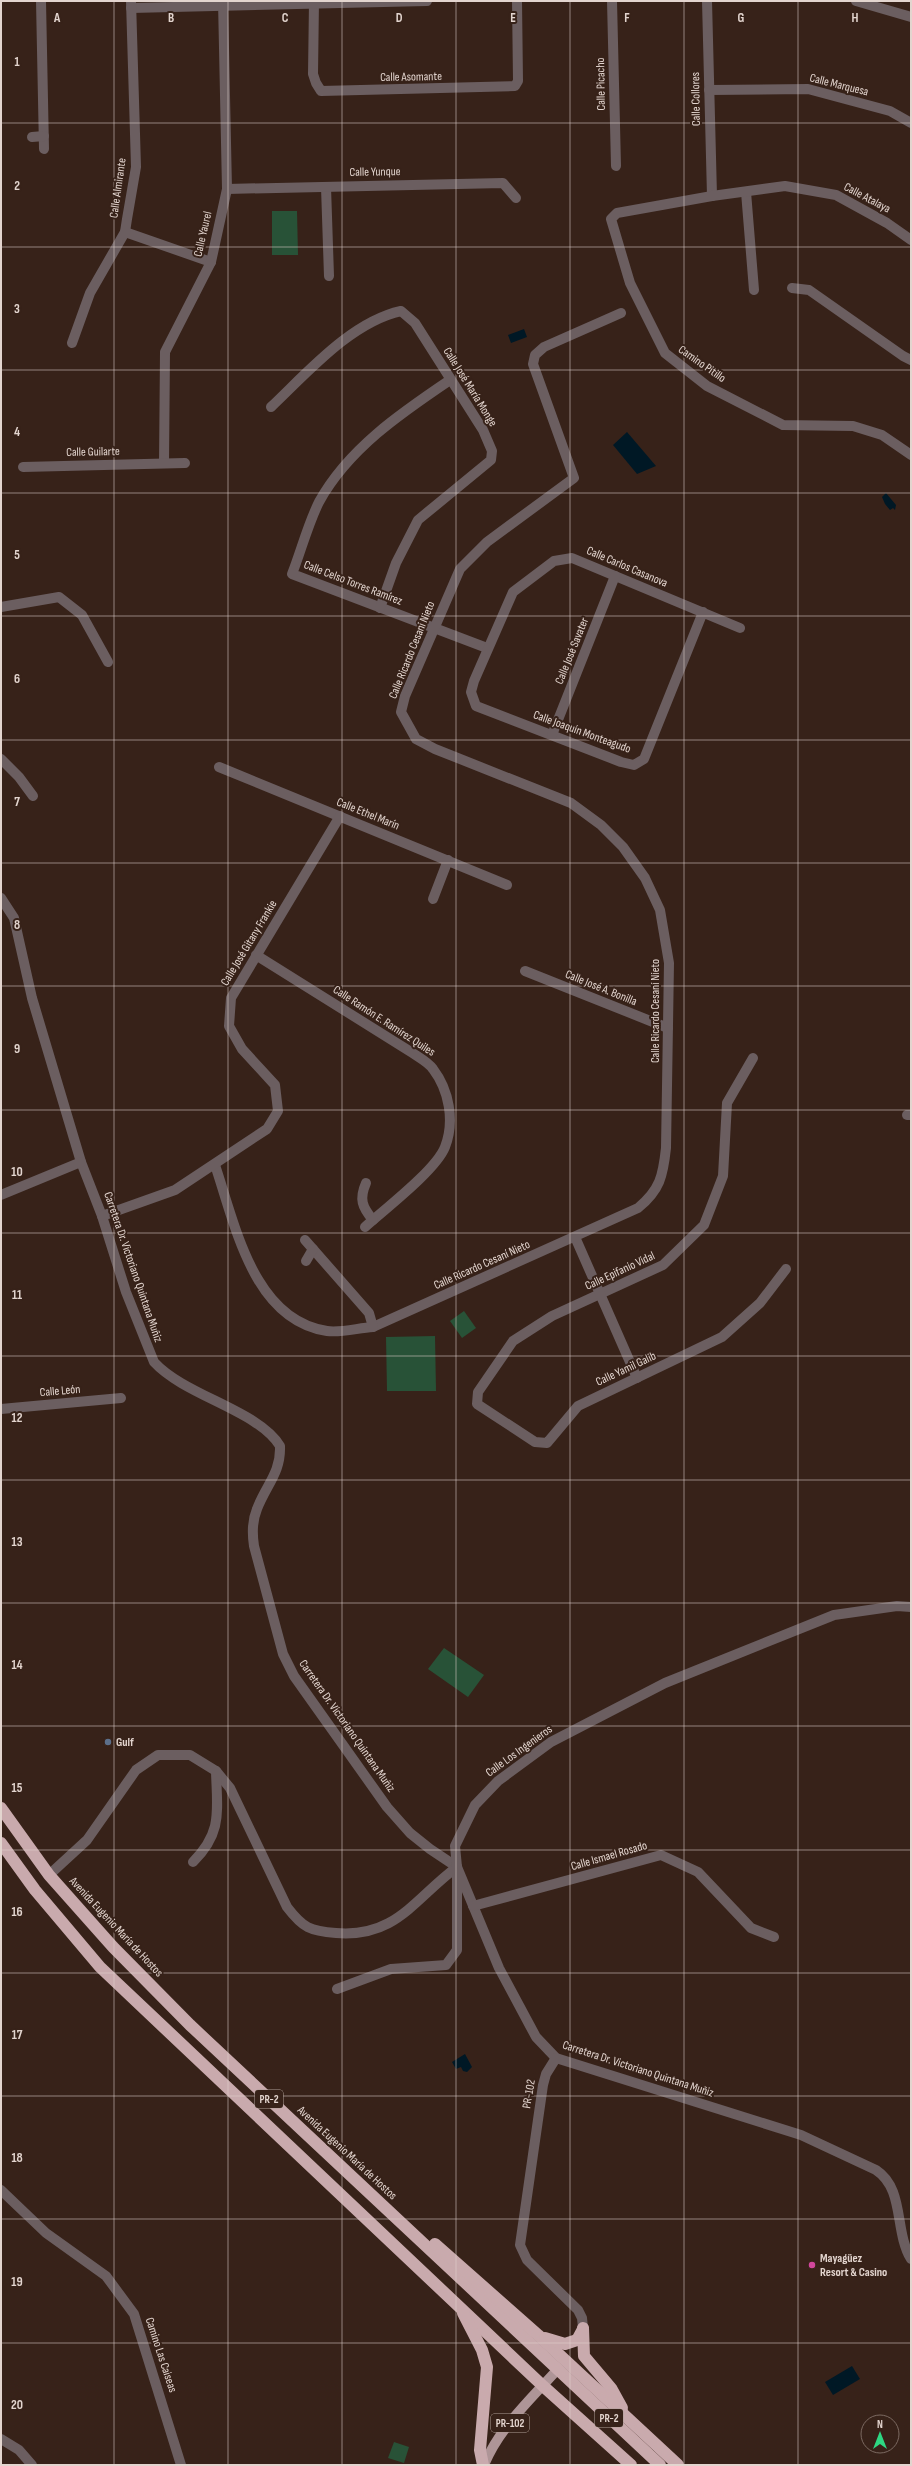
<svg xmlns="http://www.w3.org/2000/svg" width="912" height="2466" font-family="'Sofia Sans Condensed',sans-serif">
	<rect width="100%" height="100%" fill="#372219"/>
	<g fill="#285237">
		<path d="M272 211H297L298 255H272Z"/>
		<path d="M464 1311 476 1328 462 1338 450 1321Z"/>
		<path d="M435 1336 436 1391H387L386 1337Z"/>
		<path d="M444 1648 484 1675 468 1697 428 1669Z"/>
		<path d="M394 2442 409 2447 404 2463 388 2458Z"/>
	</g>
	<g fill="#001825">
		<path d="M524 329 527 337 511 343 508 335Z"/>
		<path d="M627 432 656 466 637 474 613 445Z"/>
		<path d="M886 493 896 505 895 510 893 508 890 510 885 504 882 497Z"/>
		<path d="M465 2054 472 2067 467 2072 463 2071 461 2067 456 2069 452 2062Z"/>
		<path d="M852 2366 860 2379 833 2395 825 2382Z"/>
	</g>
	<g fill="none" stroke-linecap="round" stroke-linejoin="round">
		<g stroke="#6b5e60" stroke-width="10">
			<path d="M41 1 44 149"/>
			<path d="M314 1 313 74 316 83 321 91 515 86 518 81 517 1"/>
			<path d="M612 1 616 166"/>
			<path d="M707 1 712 196"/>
			<path d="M856 1 911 17"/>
			<path d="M131 8 427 1"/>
			<path d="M709 90 808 89 890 111 911 123"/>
			<path d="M32 137 44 136"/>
			<path d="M326 187 329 276"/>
			<path d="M227 189 503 183 516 198"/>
			<path d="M746 192 754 290"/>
			<path d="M125 232 211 262"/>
			<path d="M911 240 887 223 836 195 785 186 712 196 617 213 611 219 630 283 665 353 707 386 783 425 853 426 882 435 911 455"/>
			<path d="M792 288 809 290 903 356 911 360"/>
			<path d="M72 343 90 293 125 232 127 219 136 167 131 1"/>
			<path d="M450 380C401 413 348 449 319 502 308 524 301 551 292 574L487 648"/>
			<path d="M271 407C307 373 351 322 401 311L415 323 483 430 492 451 491 460 418 520 396 563 380 608"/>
			<path d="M164 463 165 352 211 262 227 189 223 1"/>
			<path d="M23 467 185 463"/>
			<path d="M1 607 59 597 82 615 108 662"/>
			<path d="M703 612 644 759 634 765 621 762 476 706 471 692 474 681 513 592 554 561 572 558 740 628"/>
			<path d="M552 735 615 576"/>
			<path d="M1 759 19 777 33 796"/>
			<path d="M219 767 507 885"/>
			<path d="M1 898 14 918 32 998 81 1162 102 1216 126 1292 154 1362C185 1396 258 1410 280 1446 281 1473 266 1485 257 1509 252 1521 252 1533 254 1546L283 1654 294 1676 387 1807 410 1833 430 1849 457 1867 499 1968 536 2037 556 2058 801 2135 876 2170C905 2189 894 2231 911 2259"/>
			<path d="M433 899 448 860"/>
			<path d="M256 955 411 1052C418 1057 428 1062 433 1069 449 1090 455 1121 445 1147 436 1170 385 1209 365 1227"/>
			<path d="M525 971 668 1028"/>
			<path d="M753 1058 727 1103 723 1176 704 1225 663 1265 552 1316 513 1341 478 1392 477 1404 535 1442 547 1443 578 1406 722 1337 760 1303 786 1269"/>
			<path d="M907 1115H911"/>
			<path d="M215 1165C235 1224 253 1320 327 1331 341 1333 358 1328 373 1327L638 1208C660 1190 663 1176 666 1148L669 963 660 910 645 878 623 847 601 825 571 803 435 749 416 739 401 712 405 696 460 569 487 542 574 478 533 364 535 355 544 347 621 313"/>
			<path d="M366 1183C359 1199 362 1207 373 1220"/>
			<path d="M1 1195 81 1162"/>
			<path d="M102 1216 175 1190 267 1129 278 1111 275 1085 242 1049 229 1026 231 998 340 816"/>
			<path d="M575 1237 637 1378"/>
			<path d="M305 1240 369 1313 373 1327"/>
			<path d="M306 1261 313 1249"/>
			<path d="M1 1409 121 1398"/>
			<path d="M216 1771 230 1788 287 1907C303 1928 310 1931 336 1933 396 1938 414 1899 457 1867"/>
			<path d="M49 1875 87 1840 136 1770 158 1755H190L216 1771C217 1811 223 1832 193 1862"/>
			<path d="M473 1906 661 1855 698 1872 751 1928 774 1937"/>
			<path d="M337 1989 391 1969 446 1965 457 1950V1867L455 1846 475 1805 498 1781 551 1742 665 1683 834 1615 897 1606 911 1607"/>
			<path d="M556 2058 546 2074 543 2085 520 2245 527 2260 578 2310 582 2318 583 2328"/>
			<path d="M1 2190 46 2233 106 2276 134 2314 181 2465"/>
			<path d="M1 2439 19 2450 32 2465"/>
		</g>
		<path stroke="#ae9597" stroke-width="10" d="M484 2465C499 2428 531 2399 557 2370"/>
		<g stroke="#c9aaad" stroke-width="12">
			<path d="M1 1808 49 1875 113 1947 190 2025 660 2465"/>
			<path d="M1 1843 35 1890 100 1967 543 2386 631 2465"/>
			<path d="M435 2244 538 2335 678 2465"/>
			<path d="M463 2313 482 2350 487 2367 480 2450 483 2465"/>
			<path d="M583 2328 584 2356 611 2388 622 2408"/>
			<path d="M545 2338 565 2344 577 2340 583 2329"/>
		</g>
	</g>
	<path fill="none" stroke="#e3d5cf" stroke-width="1" stroke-opacity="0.55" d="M114 1V2465M228 1V2465M342 1V2465M456 1V2465M570 1V2465M684 1V2465M798 1V2465M1 123H911M1 247H911M1 370H911M1 493H911M1 616H911M1 740H911M1 863H911M1 986H911M1 1110H911M1 1233H911M1 1356H911M1 1480H911M1 1603H911M1 1726H911M1 1850H911M1 1973H911M1 2096H911M1 2219H911M1 2343H911"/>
	<circle fill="#5c6f8a" stroke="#372219" stroke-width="1.5" cx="108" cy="1742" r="4"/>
	<circle fill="#d1479c" stroke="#372219" stroke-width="1.5" cx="812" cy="2265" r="4"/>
	<g text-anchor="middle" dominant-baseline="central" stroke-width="4" stroke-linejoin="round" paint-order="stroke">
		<g fill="#372219" stroke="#af9f98" stroke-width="1">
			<rect x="255" y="2090" width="28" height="18" rx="3"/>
			<rect x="595" y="2409" width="28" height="18" rx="3"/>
			<rect x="491" y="2414" width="38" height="18" rx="3"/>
		</g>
		<g font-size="11" font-weight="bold" fill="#e3d5cf">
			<text x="269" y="2099">PR-2</text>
			<text x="609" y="2418">PR-2</text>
			<text x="510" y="2423">PR-102</text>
		</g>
		<g font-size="12" fill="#e3d5cf" stroke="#372219">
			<text transform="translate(411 77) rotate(-1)">Calle Asomante</text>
			<text transform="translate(601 84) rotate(-91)">Calle Picacho</text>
			<text transform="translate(839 85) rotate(14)">Calle Marquesa</text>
			<text transform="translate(696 99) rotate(-91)">Calle Collores</text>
			<text transform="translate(375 172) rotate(-1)">Calle Yunque</text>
			<text transform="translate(118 188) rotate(-82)">Calle Almirante</text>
			<text transform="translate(867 198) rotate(28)">Calle Atalaya</text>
			<text transform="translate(203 234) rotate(-77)">Calle Yaurel</text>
			<text transform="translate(702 364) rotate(35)">Camino Pitillo</text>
			<text transform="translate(470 387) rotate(58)">Calle José María Monge</text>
			<text transform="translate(93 452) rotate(-1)">Calle Guilarte</text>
			<text transform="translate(627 567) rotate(23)">Calle Carlos Casanova</text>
			<text transform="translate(353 583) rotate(21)">Calle Celso Torres Ramírez</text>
			<text transform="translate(412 650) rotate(-68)">Calle Ricardo Cesaní Nieto</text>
			<text transform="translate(572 651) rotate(-68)">Calle José Savater</text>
			<text transform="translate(582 732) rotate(20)">Calle Joaquín Monteagudo</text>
			<text transform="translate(368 814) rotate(22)">Calle Ethel Marín</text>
			<text transform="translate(249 943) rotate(-59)">Calle José Gitany Frankie</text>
			<text transform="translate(601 988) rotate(22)">Calle José A. Bonilla</text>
			<text transform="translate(655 1011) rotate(-90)">Calle Ricardo Cesaní Nieto</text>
			<text transform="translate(384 1021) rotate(33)">Calle Ramón E. Ramírez Quiles</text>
			<text transform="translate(482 1265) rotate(-24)">Calle Ricardo Cesaní Nieto</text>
			<text transform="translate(133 1267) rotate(71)">Carretera Dr. Victoriano Quintana Muñiz</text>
			<text transform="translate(620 1271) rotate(-25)">Calle Epifanio Vidal</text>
			<text transform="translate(626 1369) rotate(-25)">Calle Yamil Galib</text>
			<text transform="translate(60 1391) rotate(-5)">Calle León</text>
			<text transform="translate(347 1726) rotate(55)">Carretera Dr. Victoriano Quintana Muñiz</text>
			<text transform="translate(519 1751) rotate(-36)">Calle Los Ingenieros</text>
			<text transform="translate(609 1856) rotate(-16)">Calle Ismael Rosado</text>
			<text transform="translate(116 1927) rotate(47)">Avenida Eugenio María de Hostos</text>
			<text transform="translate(638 2069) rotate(18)">Carretera Dr. Victoriano Quintana Muñiz</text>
			<text transform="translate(529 2094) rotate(-80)">PR-102</text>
			<text transform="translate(347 2153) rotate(43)">Avenida Eugenio María de Hostos</text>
			<text transform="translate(161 2355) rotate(72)">Camino Las Caiseas</text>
		</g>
		<g font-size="12" font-weight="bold" fill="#e3d5cf" stroke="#372219" text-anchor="start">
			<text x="116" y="1742">Gulf</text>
			<text x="820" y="2258">Mayagüez<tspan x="820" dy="14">Resort &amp; Casino</tspan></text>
		</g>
	</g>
	<g font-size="13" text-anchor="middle" font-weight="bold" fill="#e3d5cf" stroke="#372219" stroke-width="4" stroke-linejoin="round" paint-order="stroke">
		<text x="57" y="22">A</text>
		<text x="171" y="22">B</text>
		<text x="285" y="22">C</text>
		<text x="399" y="22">D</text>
		<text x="513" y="22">E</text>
		<text x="627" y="22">F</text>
		<text x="741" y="22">G</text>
		<text x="855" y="22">H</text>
		<text x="17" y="66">1</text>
		<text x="17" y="190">2</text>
		<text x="17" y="313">3</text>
		<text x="17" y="436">4</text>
		<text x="17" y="559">5</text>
		<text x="17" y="683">6</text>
		<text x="17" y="806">7</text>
		<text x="17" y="929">8</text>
		<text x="17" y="1053">9</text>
		<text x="17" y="1176">10</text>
		<text x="17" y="1299">11</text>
		<text x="17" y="1422">12</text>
		<text x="17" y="1546">13</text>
		<text x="17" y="1669">14</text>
		<text x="17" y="1792">15</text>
		<text x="17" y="1916">16</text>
		<text x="17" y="2039">17</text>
		<text x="17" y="2162">18</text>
		<text x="17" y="2286">19</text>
		<text x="17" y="2409">20</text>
	</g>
	<rect width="912" height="2466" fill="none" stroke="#e3d5cf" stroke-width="4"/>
	<g transform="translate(880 2434)"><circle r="19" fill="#372219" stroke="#7c6a62"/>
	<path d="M0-3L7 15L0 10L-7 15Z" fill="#2ed883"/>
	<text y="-6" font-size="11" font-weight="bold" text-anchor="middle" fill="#e3d5cf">N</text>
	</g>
</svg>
